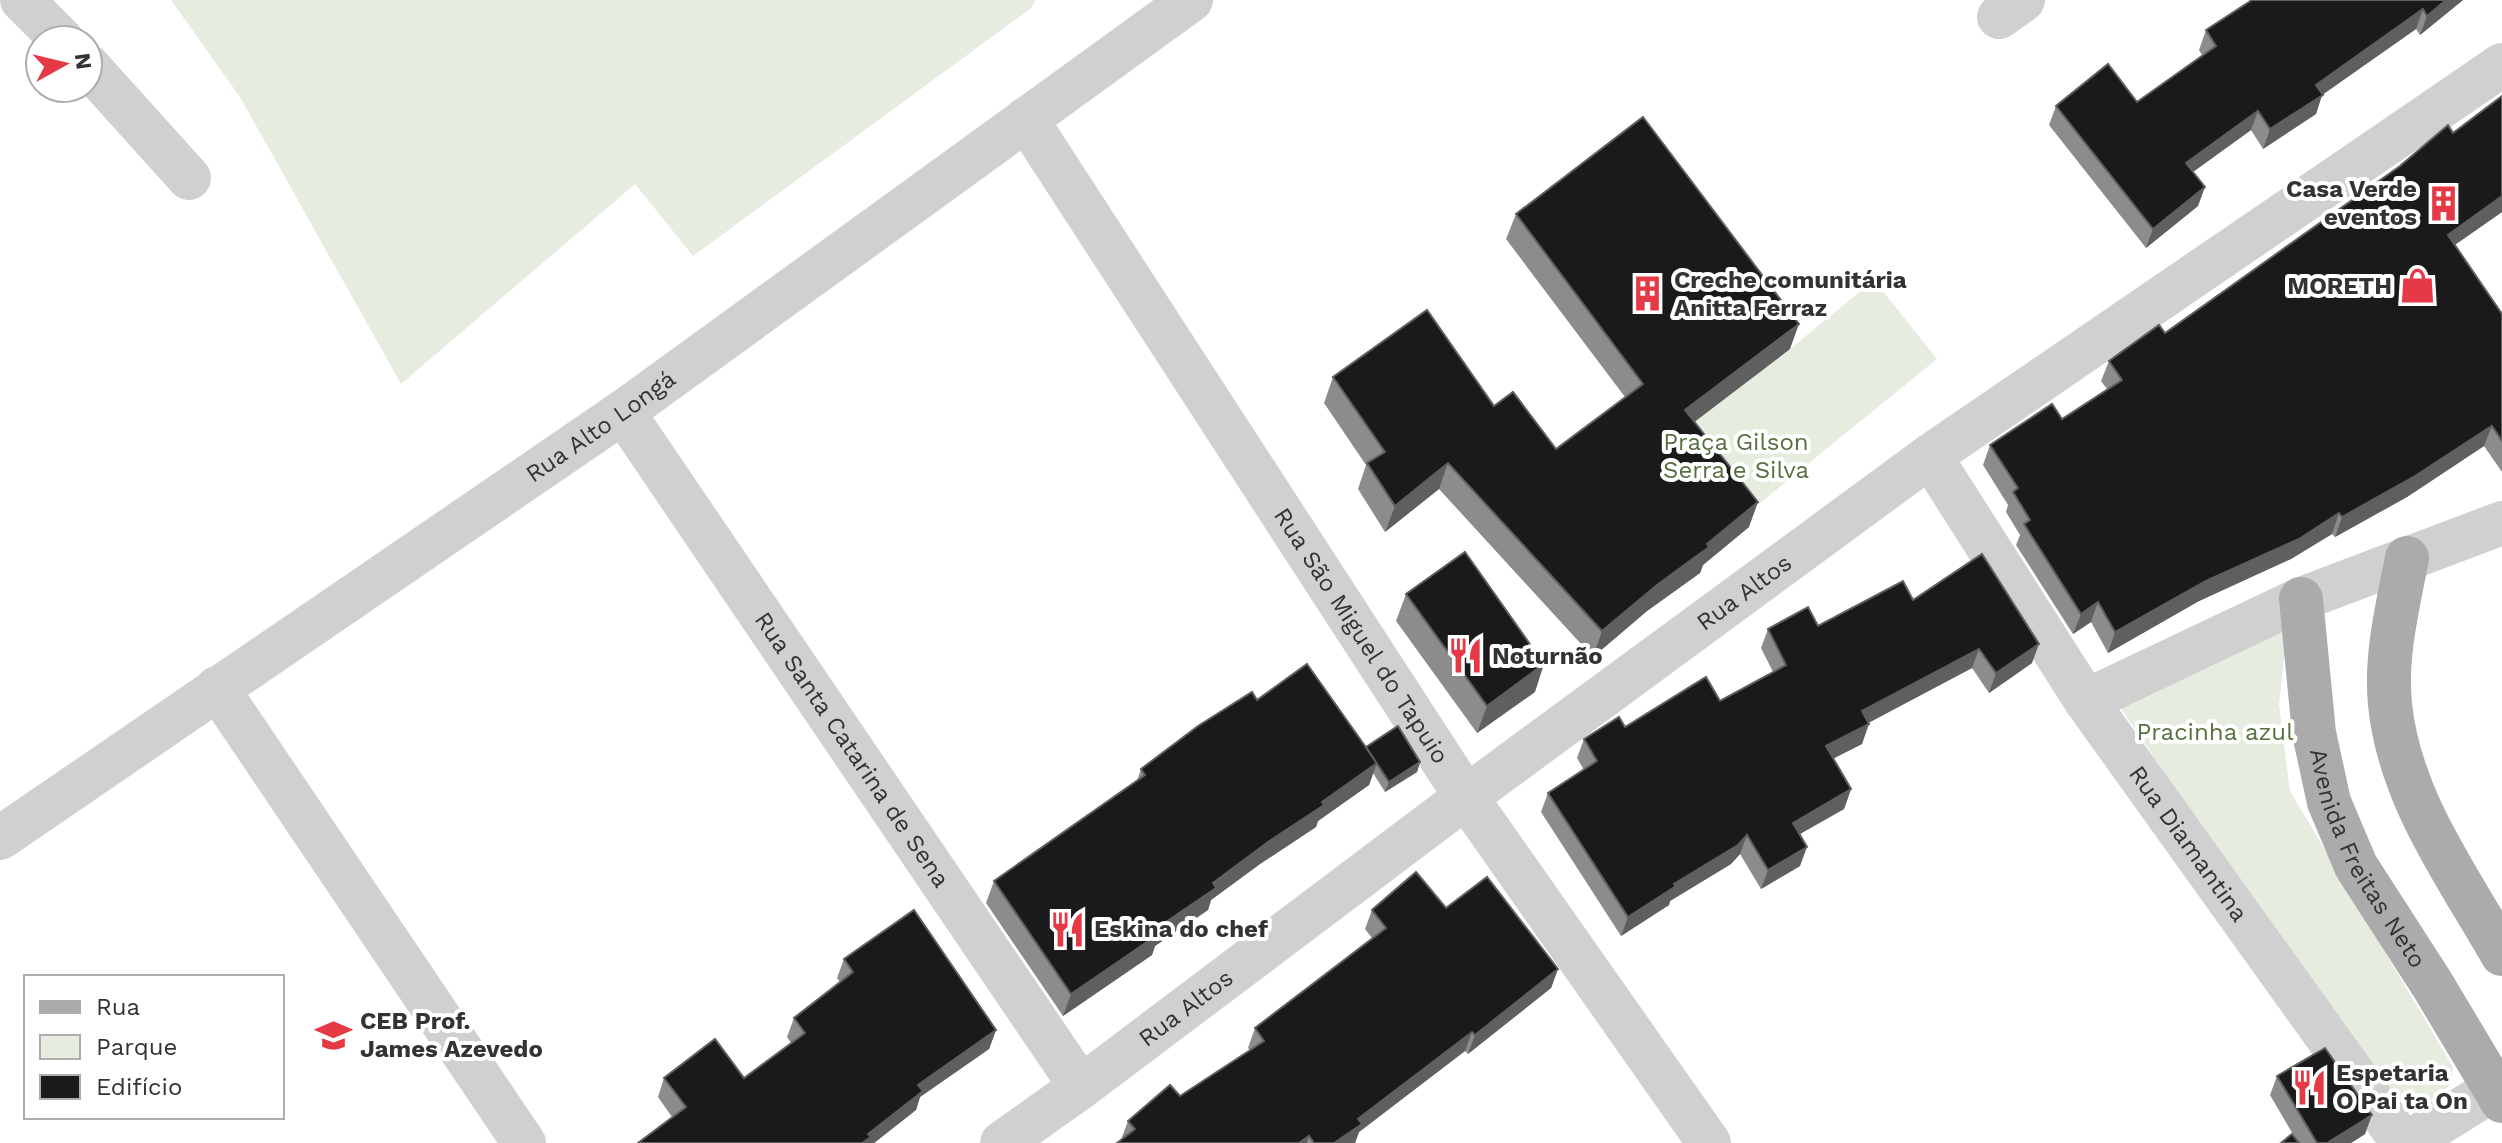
<svg xmlns="http://www.w3.org/2000/svg" width="2502" height="1143" font-family="'Work Sans',sans-serif">
	<rect width="100%" height="100%" fill="#fff"/>
	<g fill="#e6ecdf">
		<path d="M171 0H1036L1030 9 693 256 635 184 401 384 240 97Z"/>
		<path d="M1874 280 1937 359 1728 529 1662 446 1790 349Z"/>
		<path d="M2287 632 2279 705 2290 791 2453 1067 2450 1085 2420 1112 2402 1110 2389 1101 2119 706 2274 633Z"/>
	</g>
	<g fill="none" stroke-linecap="round" stroke-linejoin="round">
		<g stroke="#d0d0d0" stroke-width="44">
			<path d="M22 0 62 40"/>
			<path d="M1999 17 2023 0"/>
			<path d="M88 66 189 178"/>
			<path id="s1" d="M1026 119 1466 797 1709 1143"/>
			<path id="s2" d="M623 412 1081 1087"/>
			<path id="s3" d="M1930 456 2086 701 2403 1143"/>
			<path d="M217 688 524 1143"/>
			<path d="M2086 701 2301 599 2502 523"/>
			<path id="s4" d="M0 838 623 412 1191 0"/>
			<path id="s5" d="M1002 1143 1081 1087 1466 797 1930 456 2502 65"/>
			<path d="M2408 1143 2502 1084"/>
		</g>
		<g stroke="#ababab" stroke-width="44">
			<path d="M2407 558C2398 605 2385 656 2390 704 2399 797 2457 875 2502 954"/>
			<path id="s6" d="M2301 599 2314 733 2329 802 2356 866 2432 984 2502 1101"/>
		</g>
	</g>
	<g fill="#8c8c8c">
		<path d="M2249 0H2463L2420 35 2416 29 2322 95 2316 114 2263 149 2251 130 2193 172 2198 206 2146 248 2049 125 2056 106 2137 102 2202 55 2199 50 2206 30 2250 1Z"/>
		<path d="M2502 96V212L2455 245 2502 314V472L2484 446 2407 497 2335 537 2332 534 2291 559 2199 601 2108 653 2091 622 2073 634 2016 545 2020 535 2006 512 2008 505 1983 465 1990 445 2062 419 2107 389 2101 381 2109 361 2165 333 2453 133Z"/>
		<path d="M1516 214 1790 349 1695 421 1749 527 1703 565 1700 573 1647 611 1593 657 1439 489 1385 532 1358 489 1366 465 1324 403 1333 377 1494 406 1556 449 1625 397 1506 239Z"/>
		<path d="M1406 594 1535 692 1477 733 1396 621Z"/>
		<path d="M1913 600 2032 663 1989 693 1972 668 1868 723 1862 744 1833 758 1851 789 1844 809 1799 834 1800 866 1761 889 1740 854 1731 864 1670 901 1669 905 1621 936 1541 812 1548 793 1584 770 1577 758 1584 739 1720 701 1773 672 1761 648 1768 629 1818 626Z"/>
		<path d="M1257 700 1366 748 1420 762 1417 772 1385 792 1373 773 1369 785 1318 821 1316 827 1260 864 1211 900 1208 910 1155 946 1152 955 1063 1016 986 903 994 881 1137 781 1141 769Z"/>
		<path d="M1446 908 1558 969 1551 988 1468 1054 1465 1051 1359 1132 1355 1143H1117L1121 1140 1128 1121 1180 1096 1250 1050 1248 1048 1255 1028 1372 938 1365 929 1372 910Z"/>
		<path d="M844 959 996 1030 989 1049 920 1097 916 1110 874 1143H638L672 1117 658 1097 664 1078H744L791 1043 787 1037 794 1018 840 982 837 978Z"/>
		<path d="M2277 1076 2365 1134 2351 1143H2281L2297 1141 2270 1095Z"/>
	</g>
	<g fill="#5f5f5f">
		<path d="M2446 0H2463L2420 35 2427 16Z"/>
		<path d="M2423 9 2416 29 2322 95 2316 114 2263 149 2270 129 2316 85Z"/>
		<path d="M2258 111 2251 130 2179 182 2186 163Z"/>
		<path d="M2205 187 2198 206 2146 248 2153 229Z"/>
		<path d="M2502 196V212L2440 255 2448 235Z"/>
		<path d="M1799 324 1790 349 1676 436 1685 410Z"/>
		<path d="M2492 426 2484 446 2407 497 2335 537 2342 517Z"/>
		<path d="M1448 463 1439 489 1385 532 1395 506Z"/>
		<path d="M1758 502 1749 527 1703 565 1700 573 1647 611 1593 657 1602 631Z"/>
		<path d="M2339 513 2332 534 2291 559 2199 601 2108 653 2115 632 2206 581Z"/>
		<path d="M2098 602 2091 622 2073 634 2081 614Z"/>
		<path d="M2039 644 2032 663 1989 693 1996 673Z"/>
		<path d="M1979 649 1972 668 1855 730 1862 711Z"/>
		<path d="M1544 664 1535 692 1477 733 1487 706Z"/>
		<path d="M1869 724 1862 744 1819 766 1826 746Z"/>
		<path d="M1420 762 1417 772 1385 792 1389 782Z"/>
		<path d="M1377 763 1369 785 1318 821 1316 827 1260 864 1211 900 1208 910 1155 946 1152 955 1063 1016 1071 994 1268 842Z"/>
		<path d="M1851 789 1844 809 1786 842 1793 823Z"/>
		<path d="M1747 835 1740 854 1731 864 1670 901 1669 905 1621 936 1628 917 1674 884Z"/>
		<path d="M1807 847 1800 866 1761 889 1768 870Z"/>
		<path d="M1558 969 1551 988 1468 1054 1475 1035Z"/>
		<path d="M996 1030 989 1049 920 1097 916 1110 874 1143H862L868 1134 918 1085Z"/>
		<path d="M1472 1032 1465 1051 1359 1132 1355 1143H1334L1358 1119Z"/>
		<path d="M2372 1115 2365 1134 2351 1143H2327Z"/>
		<path d="M1309 1136 1307 1143H1299Z"/>
	</g>
	<g fill="#1a1a1a" stroke="#5f5f5f" stroke-width="2">
		<path d="M2252 0H2446L2427 16 2423 9 2316 85 2323 95 2270 129 2258 111 2186 163 2205 187 2153 229 2056 106 2108 64 2137 102 2216 46 2206 30Z"/>
		<path d="M2502 96V196L2448 235 2502 314V441L2492 426 2415 476 2342 517 2339 513 2299 539 2206 581 2115 632 2098 602 2081 614 2024 524 2030 520 2013 492 2018 488 1990 445 2052 404 2062 419 2122 380 2109 361 2159 325 2165 333 2400 166 2448 125 2453 133Z"/>
		<path d="M1643 117 1799 324 1685 410 1758 502 1707 544 1709 547 1657 585 1602 631 1448 463 1395 506 1367 463 1385 452 1333 377 1427 310 1494 406 1513 392 1556 449 1643 384 1516 214Z"/>
		<path d="M1465 552 1544 664 1487 706 1406 594Z"/>
		<path d="M1982 554 2039 644 1996 673 1979 649 1862 711 1869 724 1826 746 1851 789 1793 823 1807 847 1768 870 1747 835 1738 845 1674 884 1676 886 1628 917 1548 793 1597 761 1584 739 1619 717 1625 727 1706 677 1720 701 1786 665 1768 629 1808 607 1818 626 1903 581 1913 600Z"/>
		<path d="M1307 664 1377 763 1322 802 1324 805 1268 842 1213 883 1216 888 1157 928 1160 933 1071 994 994 881 1145 775 1141 769 1198 726 1252 692 1257 700Z"/>
		<path d="M1398 726 1420 762 1389 782 1366 747Z"/>
		<path d="M1416 872 1446 908 1487 877 1558 969 1475 1035 1472 1032 1358 1119 1362 1124 1334 1143H1314L1309 1136 1299 1143H1117L1135 1129 1128 1121 1170 1085 1180 1096 1264 1041 1255 1028 1386 928 1372 910Z"/>
		<path d="M914 910 996 1030 918 1085 923 1091 868 1134 871 1137 862 1143H638L686 1107 664 1078 715 1039 744 1078 805 1033 794 1018 853 972 844 959Z"/>
		<path d="M2325 1048 2372 1115 2327 1143H2317L2277 1076Z"/>
		<path d="M2292 1134 2299 1143H2281Z"/>
	</g>
	<defs>
		<symbol id="building-bare" viewBox="-9 -9 18 18"><path d="M-4-6H4V6H1V3H-1V6H-4ZM-2.5-4.3h1.7v1.8h-1.7ZM.8-4.3h1.7v1.8H.8ZM-2.5-1h1.7V.8h-1.7ZM.8-1h1.7V.8H.8Z" fill="#e63946" stroke="#fff" stroke-width="2.5" paint-order="stroke"/></symbol>
		<symbol id="shop-bare" viewBox="-9 -9 18 18"><path d="M-5-2.5h2.3a2.7 3.5 0 0 1 5.4 0H5L5.5 6h-11ZM-1.5-2.5h3a1.5 2.3 0 0 0-3 0Z" fill="#e63946" stroke="#fff" stroke-width="2.5" paint-order="stroke"/></symbol>
		<symbol id="restaurant-bare" viewBox="-9 -9 18 18"><path d="M-5-6h1v4h1v-4h1v4h1v-4h1v5L-1.5 .5V6h-2V.5L-5-1ZM5-6V6H3V1.5H1.5Q1.5-4 5-6Z" fill="#e63946" stroke="#fff" stroke-width="2.5" paint-order="stroke"/></symbol>
		<symbol id="school-bare" viewBox="-9 -9 18 18"><path d="M0-5L7-2L0 1L-7-2ZM-4 1L0 2.5L4 1V4Q0 6-4 4Z" fill="#e63946" stroke="#fff" stroke-width="2.5" paint-order="stroke"/></symbol>
	</defs>
	<g fill-rule="evenodd">
		<use href="#building-bare" x="2418" y="178" width="51" height="51"/>
		<use href="#shop-bare" x="2392" y="260" width="51" height="51"/>
		<use href="#building-bare" x="1622" y="268" width="51" height="51"/>
		<use href="#restaurant-bare" x="1440" y="630" width="51" height="51"/>
		<use href="#restaurant-bare" x="1042" y="904" width="51" height="51"/>
		<use href="#school-bare" x="308" y="1010" width="51" height="51"/>
		<use href="#restaurant-bare" x="2284" y="1062" width="51" height="51"/>
	</g>
	<g text-anchor="middle" dominant-baseline="central" stroke-width="8" stroke-linejoin="round" paint-order="stroke">
		<g font-size="24" font-weight="bold" fill="#333" stroke="#fff" text-anchor="start">
			<text x="2417" y="189" text-anchor="end">Casa Verde<tspan x="2417" dy="28">eventos</tspan></text>
			<text x="1674" y="280">Creche comunitária<tspan x="1674" dy="28">Anitta Ferraz</tspan></text>
			<text x="2392" y="286" text-anchor="end">MORETH</text>
			<text x="1492" y="656">Noturnão</text>
			<text x="1094" y="929">Eskina do chef</text>
			<text x="360" y="1021">CEB Prof.<tspan x="360" dy="28">James Azevedo</tspan></text>
			<text x="2336" y="1073">Espetaria<tspan x="2336" dy="28">O Pai ta On</tspan></text>
		</g>
		<g font-size="24" fill="#333" stroke="#fff">
			<text stroke="none"><textPath href="#s4" startOffset="728">Rua Alto Longá</textPath></text>
			<text stroke="none"><textPath href="#s5" startOffset="924">Rua Altos</textPath></text>
			<text stroke="none"><textPath href="#s1" startOffset="616">Rua São Miguel do Tapuio</textPath></text>
			<text stroke="none"><textPath href="#s2" startOffset="408">Rua Santa Catarina de Sena</textPath></text>
			<text stroke="none"><textPath href="#s3" startOffset="466">Rua Diamantina</textPath></text>
			<text stroke="none"><textPath href="#s6" startOffset="272">Avenida Freitas Neto</textPath></text>
			<text stroke="none"><textPath href="#s5" startOffset="228">Rua Altos</textPath></text>
		</g>
		<g font-size="24" fill="#56703f" stroke="#fff">
			<text x="1736" y="442">Praça Gilson<tspan x="1736" dy="28">Serra e Silva</tspan></text>
			<text x="2215" y="732">Pracinha azul</text>
		</g>
	</g>
	<rect x="24" y="975" width="260" height="144" fill="#ffffff" stroke="#adadad" stroke-width="2"/>
	<rect x="40" y="1001" width="40" height="12" fill="#ababab" stroke="#adadad" stroke-width="2"/>
	<text x="96" y="1015" font-size="24" fill="#333333">Rua</text>
	<rect x="40" y="1035" width="40" height="24" fill="#e6ecdf" stroke="#adadad" stroke-width="2"/>
	<text x="96" y="1055" font-size="24" fill="#333333">Parque</text>
	<rect x="40" y="1075" width="40" height="24" fill="#1a1a1a" stroke="#adadad" stroke-width="2"/>
	<text x="96" y="1095" font-size="24" fill="#333333">Edifício</text>
	<g transform="translate(64 64) rotate(82)"><circle r="38" fill="#ffffff" stroke="#adadad" stroke-width="2"/>
	<path d="M0-6L14 30L0 20L-14 30Z" fill="#e63946"/>
	<text y="-12" font-size="22" font-weight="bold" text-anchor="middle" fill="#333333">N</text>
	</g>
</svg>
